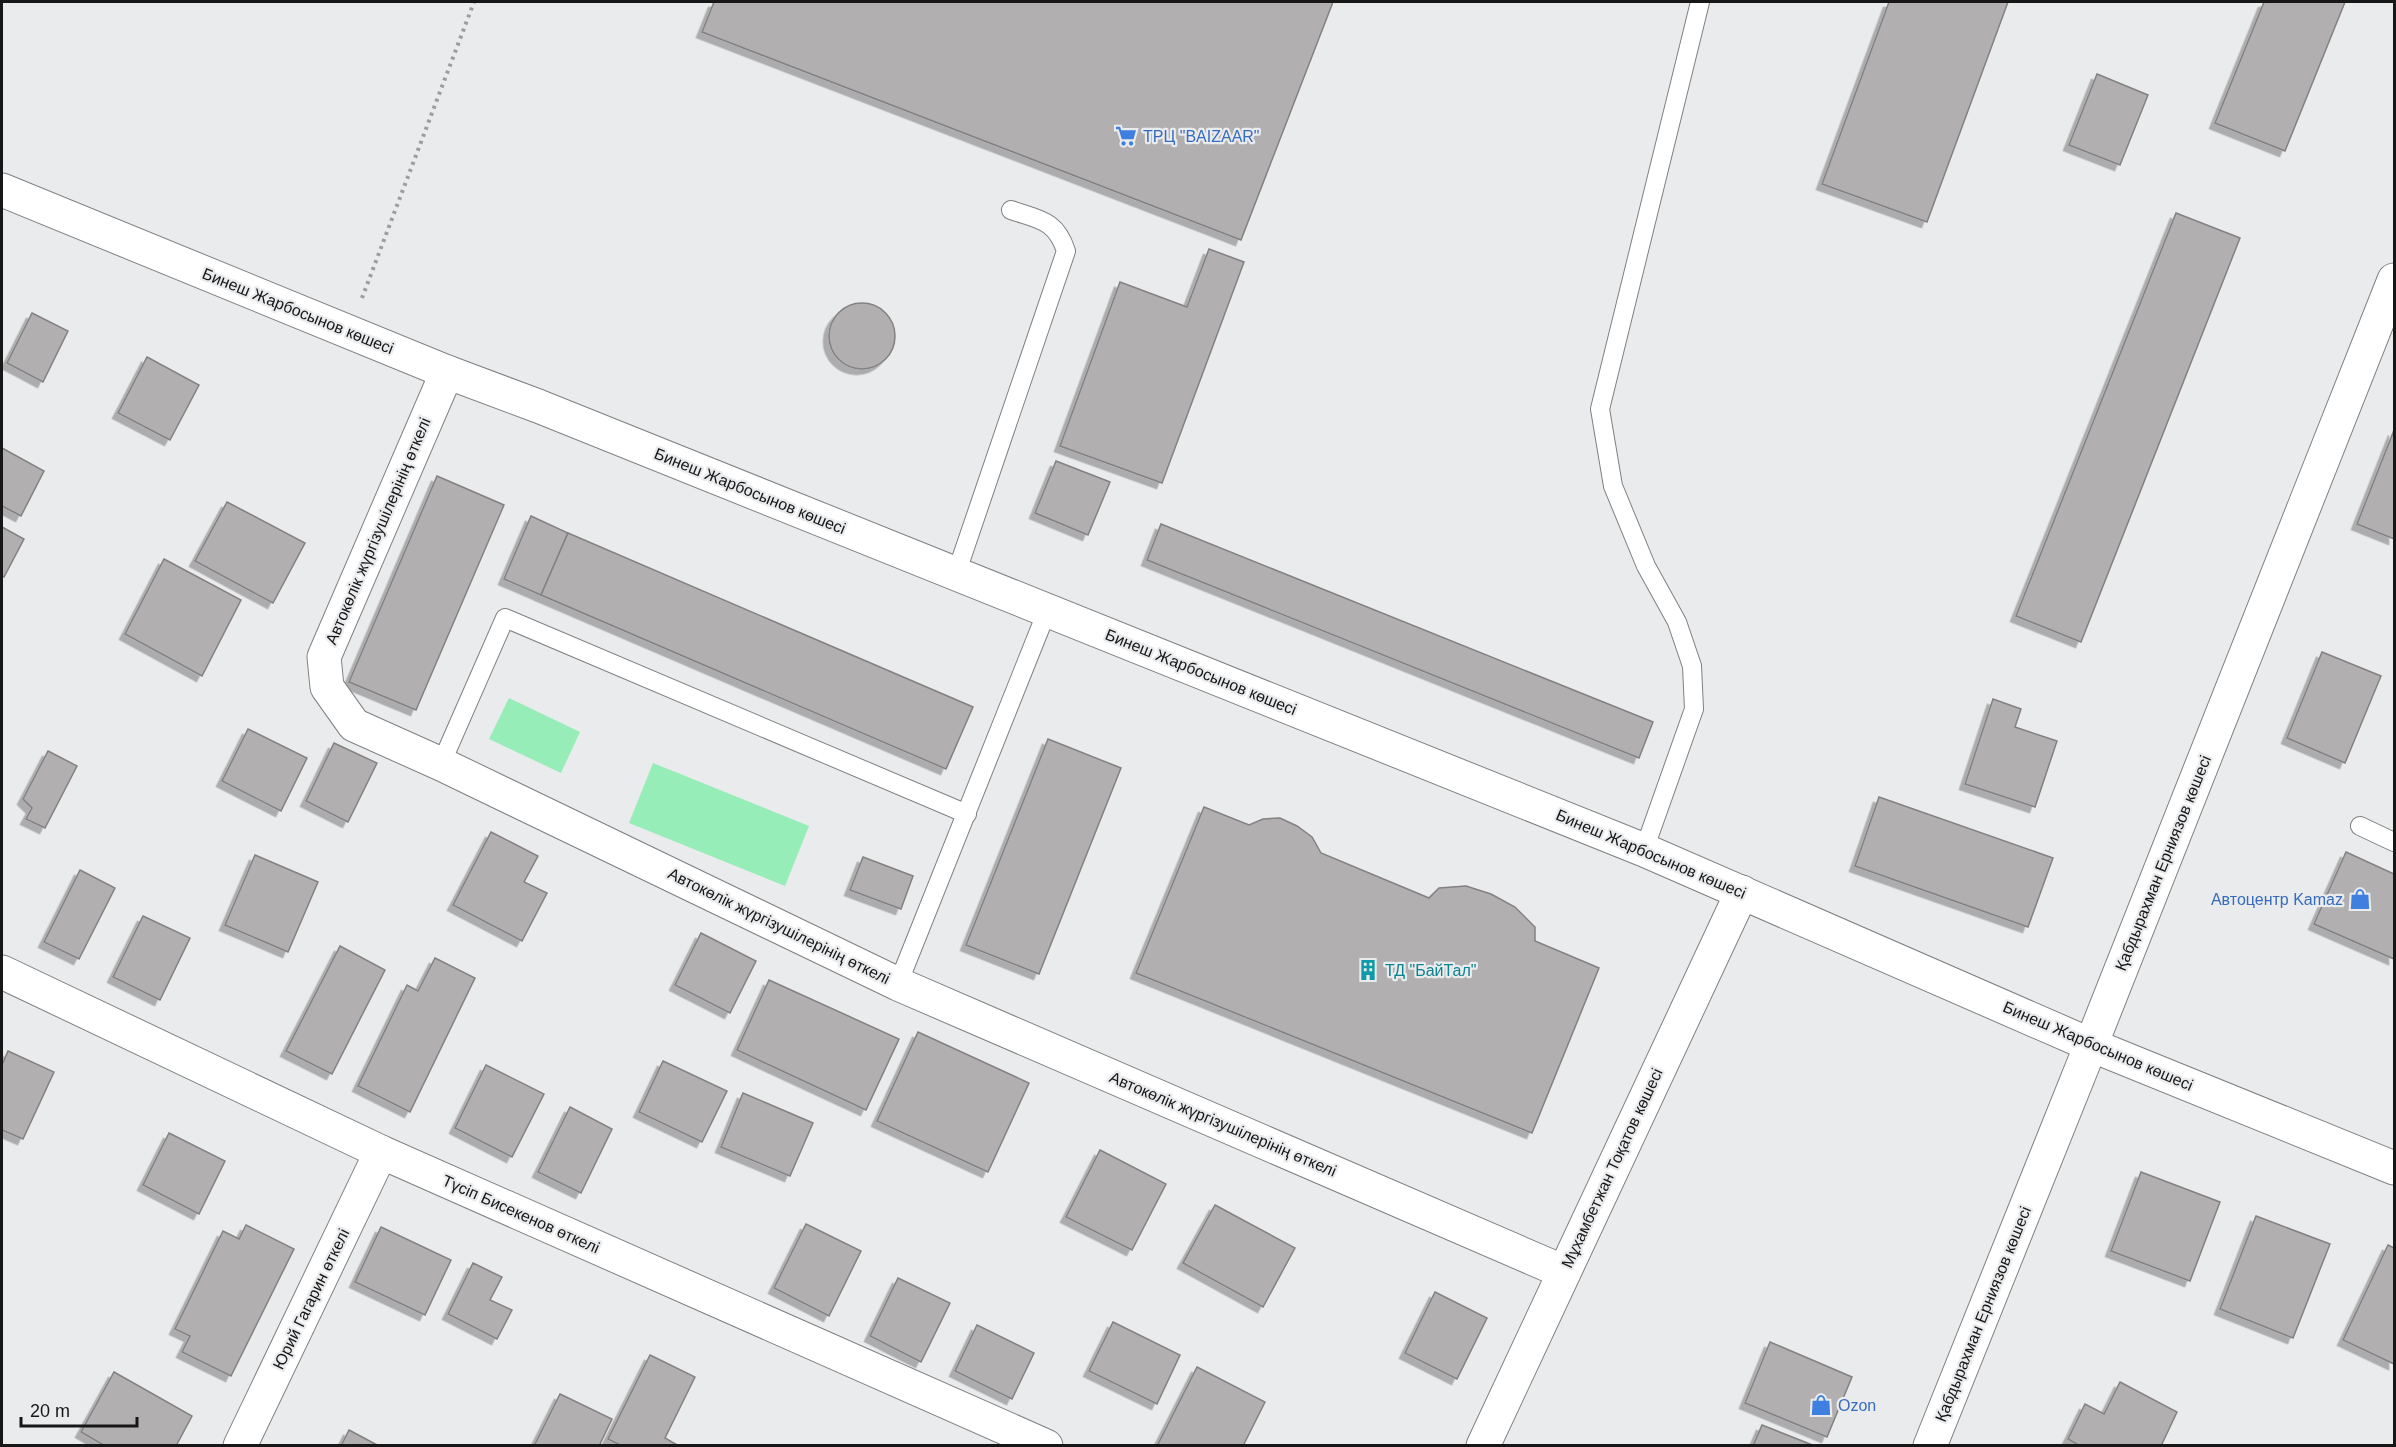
<svg xmlns="http://www.w3.org/2000/svg" width="2396" height="1447" font-family="Arial,sans-serif">
	<defs>
		<filter id="shadow"><feDropShadow dx="-5.5" dy="5.5" stdDeviation="0" flood-color="#0004"/></filter>
	</defs>
	<rect width="100%" height="100%" fill="#eaebed"/>
	<g fill="#96edb7">
		<path d="M509 698 580 732 561 773 489 739Z"/>
		<path d="M653 763 809 826 785 886 629 823Z"/>
	</g>
	<g fill="#b1afb0" stroke="#848182" stroke-width="1.5" filter="url(#shadow)">
		<path d="M714 2H1333L1241 240 702 32Z"/>
		<path d="M1889 2H2008L1927 222 1822 184Z"/>
		<path d="M2264 2H2345L2285 151 2215 123Z"/>
		<path d="M2097 74 2148 95 2120 165 2069 145Z"/>
		<path d="M2176 213 2240 238 2081 642 2016 616Z"/>
		<path d="M1209 249 1244 262 1162 483 1060 446 1120 282 1187 307Z"/>
		<circle cx="862" cy="336" r="33"/>
		<path d="M32 313 68 331 43 382 7 363Z"/>
		<path d="M147 357 199 385 170 440 118 413Z"/>
		<path d="M2394 430V539L2357 524Z"/>
		<path d="M2 448 44 471 21 516 2 506Z"/>
		<path d="M1056 461 1110 482 1088 535 1035 513Z"/>
		<path d="M437 476 504 505 416 710 349 682Z"/>
		<path d="M227 502 305 543 273 603 195 561Z"/>
		<path d="M531 516 568 533 541 595 504 579Z"/>
		<path d="M1161 524 1653 722 1639 758 1147 560Z"/>
		<path d="M2 527 24 539 4 577 2 576Z"/>
		<path d="M568 533 973 707 946 769 541 595Z"/>
		<path d="M164 559 241 600 202 676 125 634Z"/>
		<path d="M2322 652 2381 676 2345 763 2287 738Z"/>
		<path d="M1993 699 2021 709 2015 727 2057 741 2035 807 1965 784Z"/>
		<path d="M248 729 307 758 281 811 222 781Z"/>
		<path d="M1048 739 1121 768 1039 974 966 945Z"/>
		<path d="M334 743 377 763 348 822 306 801Z"/>
		<path d="M48 751 77 766 45 828 26 819 32 808 23 799Z"/>
		<path d="M1879 797 2053 858 2028 927 1855 866Z"/>
		<path d="M1204 807 1249 825 1263 819 1280 818 1297 826 1312 837 1321 853 1429 898 1439 888 1466 886 1491 894 1515 907 1535 927V941L1599 968 1532 1133 1136 973Z"/>
		<path d="M491 832 538 856 524 882 547 893 522 941 453 905Z"/>
		<path d="M2346 852 2394 874V959L2314 924Z"/>
		<path d="M255 855 318 882 288 952 225 925Z"/>
		<path d="M863 857 913 876 901 909 850 890Z"/>
		<path d="M80 870 115 888 79 959 44 942Z"/>
		<path d="M143 916 190 938 160 1000 113 977Z"/>
		<path d="M701 933 756 961 730 1013 675 985Z"/>
		<path d="M340 946 385 970 332 1074 286 1051Z"/>
		<path d="M435 958 475 978 410 1112 358 1086 407 985 418 991Z"/>
		<path d="M769 980 899 1039 866 1110 737 1050Z"/>
		<path d="M918 1032 1029 1083 988 1172 877 1121Z"/>
		<path d="M8 1051 54 1072 23 1139 2 1130V1065Z"/>
		<path d="M663 1061 727 1091 702 1142 639 1112Z"/>
		<path d="M486 1065 544 1094 512 1157 455 1128Z"/>
		<path d="M743 1093 813 1123 790 1176 721 1147Z"/>
		<path d="M570 1107 612 1129 581 1193 538 1172Z"/>
		<path d="M169 1133 225 1161 199 1214 143 1185Z"/>
		<path d="M1100 1150 1166 1184 1132 1250 1066 1217Z"/>
		<path d="M2141 1172 2220 1202 2190 1281 2111 1251Z"/>
		<path d="M1215 1205 1295 1248 1263 1307 1183 1263Z"/>
		<path d="M2256 1216 2330 1244 2293 1338 2220 1309Z"/>
		<path d="M806 1224 861 1251 829 1316 774 1288Z"/>
		<path d="M246 1225 294 1249 231 1376 182 1352 190 1336 175 1329 223 1231 239 1239Z"/>
		<path d="M381 1227 451 1260 425 1315 355 1282Z"/>
		<path d="M2388 1245 2394 1248V1364L2343 1340Z"/>
		<path d="M473 1263 502 1277 490 1300 512 1310 497 1339 448 1314Z"/>
		<path d="M898 1278 950 1303 921 1362 870 1336Z"/>
		<path d="M1435 1292 1487 1318 1457 1379 1405 1353Z"/>
		<path d="M1113 1322 1180 1355 1157 1404 1089 1371Z"/>
		<path d="M977 1325 1034 1353 1012 1399 955 1371Z"/>
		<path d="M1770 1342 1852 1377 1827 1437 1745 1403Z"/>
		<path d="M650 1355 695 1377 665 1438 679 1446H622L608 1439Z"/>
		<path d="M1197 1367 1265 1402 1243 1446H1157Z"/>
		<path d="M114 1372 192 1416 176 1446H105L81 1432Z"/>
		<path d="M2120 1382 2177 1412 2161 1446H2080L2068 1439 2085 1404 2104 1414Z"/>
		<path d="M560 1394 612 1419 599 1446H534Z"/>
		<path d="M1762 1425 1815 1446H1753Z"/>
		<path d="M349 1430 379 1446H341Z"/>
	</g>
	<g fill="none" stroke-linecap="round" stroke-linejoin="round">
		<defs>
			<g id="service">
				<path d="M956 574 1066 251C1056 220 1040 220 1011 210"/>
				<path d="M441 764 505 618 967 814"/>
				<path d="M2360 826 2394 842"/>
				<path d="M1644 850 1694 709 1692 666 1677 622 1646 566 1613 486 1600 409 1700 2"/>
				<path d="M898 984 1047 611"/>
			</g>
			<g id="minor">
				<path d="M447 372 324 657 327 687 354 725 441 764 898 984 1564 1272"/>
				<path d="M2 972 381 1152 1046 1446"/>
				<path d="M240 1446 381 1152"/>
				<path d="M1483 1446 1742 892"/>
			</g>
			<g id="tertiary">
				<path d="M2 190 447 372 538 406 1644 850 2091 1045 2394 1168"/>
				<path d="M1930 1446 2091 1045 2394 280"/>
			</g>
		</defs>
		<use href="#service" stroke="#7f8082" stroke-width="20"/>
		<use href="#minor" stroke="#7f8082" stroke-width="35"/>
		<use href="#tertiary" stroke="#7f8082" stroke-width="35"/>
		<path stroke="#9c9d9e" stroke-width="4" stroke-dasharray="3 4.5" stroke-linecap="butt" d="M362 298 474 2"/>
		<use href="#service" stroke="#fff" stroke-width="18"/>
		<use href="#minor" stroke="#fff" stroke-width="33"/>
		<use href="#tertiary" stroke="#fff" stroke-width="33"/>
	</g>
	<defs>
		<symbol id="supermarket-bare" viewBox="-9 -9 18 18"><path d="M-6-5.5h2.5l.6 2H6L4.5 2H-2.5L-4.4-4H-6ZM-1.5 3.2a1.3 1.3 0 1 0 .1 0ZM3 3.2a1.3 1.3 0 1 0 .1 0Z" fill="#3f7fe0" stroke="#eaebed" stroke-width="2.5" paint-order="stroke"/></symbol>
		<symbol id="shop-bare" viewBox="-9 -9 18 18"><path d="M-5-2.5h2.3a2.7 3.5 0 0 1 5.4 0H5L5.5 6h-11ZM-1.5-2.5h3a1.5 2.3 0 0 0-3 0Z" fill="#3f7fe0" stroke="#eaebed" stroke-width="2.5" paint-order="stroke"/></symbol>
		<symbol id="building-bare" viewBox="-9 -9 18 18"><path d="M-4-6H4V6H1V3H-1V6H-4ZM-2.5-4.3h1.7v1.8h-1.7ZM.8-4.3h1.7v1.8H.8ZM-2.5-1h1.7V.8h-1.7ZM.8-1h1.7V.8H.8Z" fill="#0f9aa8" stroke="#eaebed" stroke-width="2.5" paint-order="stroke"/></symbol>
	</defs>
	<g fill-rule="evenodd">
		<use href="#supermarket-bare" x="1111" y="121" width="30" height="30"/>
		<use href="#shop-bare" x="2345" y="884" width="30" height="30"/>
		<use href="#building-bare" x="1353" y="955" width="30" height="30"/>
		<use href="#shop-bare" x="1806" y="1390" width="30" height="30"/>
	</g>
	<g text-anchor="middle" dominant-baseline="central" stroke-width="4.5" stroke-linejoin="round" paint-order="stroke">
		<g font-size="16" fill="#366cbe" stroke="#eaebed" text-anchor="start">
			<text x="1143" y="136">ТРЦ "BAIZAAR"</text>
			<text x="2343" y="899" text-anchor="end">Автоцентр Kamaz</text>
			<text x="1838" y="1405">Ozon</text>
		</g>
		<g font-size="16" fill="#171718" stroke="#eaebed">
			<text transform="translate(298 311) rotate(22)">Бинеш Жарбосынов көшесі</text>
			<text transform="translate(750 491) rotate(22)">Бинеш Жарбосынов көшесі</text>
			<text transform="translate(378 531) rotate(-67)">Автокөлік жүргізушілерінің өткелі</text>
			<text transform="translate(1201 672) rotate(22)">Бинеш Жарбосынов көшесі</text>
			<text transform="translate(1651 854) rotate(23)">Бинеш Жарбосынов көшесі</text>
			<text transform="translate(2163 863) rotate(-68)">Қабдырахман Ерниязов көшесі</text>
			<text transform="translate(779 926) rotate(26)">Автокөлік жүргізушілерінің өткелі</text>
			<text transform="translate(2098 1046) rotate(23)">Бинеш Жарбосынов көшесі</text>
			<text transform="translate(1223 1124) rotate(23)">Автокөлік жүргізушілерінің өткелі</text>
			<text transform="translate(1612 1168) rotate(-65)">Мұхамбетжан Тоқатов көшесі</text>
			<text transform="translate(521 1214) rotate(24)">Түсіп Бисекенов өткелі</text>
			<text transform="translate(311 1299) rotate(-64)">Юрий Гагарин өткелі</text>
			<text transform="translate(1983 1314) rotate(-68)">Қабдырахман Ерниязов көшесі</text>
		</g>
		<g font-size="16" fill="#0d838f" stroke="#eaebed" text-anchor="start">
			<text x="1385" y="970">ТД "БайТал"</text>
		</g>
	</g>
	<rect width="2396" height="1447" fill="none" stroke="#171718" stroke-width="6"/>
	<path d="M21 1417v9h116v-9" fill="none" stroke="#171718" stroke-width="3"/>
	<text x="30" y="1417" font-size="18" fill="#171718" stroke="#eaebed" stroke-width="4.5" paint-order="stroke">20 m</text>
</svg>
